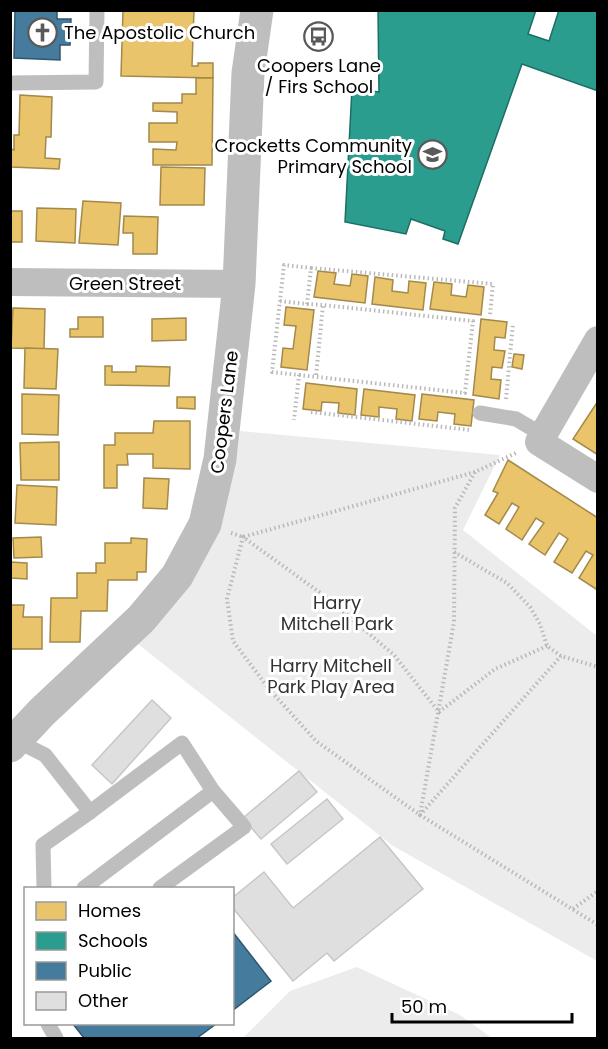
<svg xmlns="http://www.w3.org/2000/svg" width="608" height="1049" font-family="Poppins,sans-serif">
	<rect width="100%" height="100%" fill="#fff"/>
	<g fill="#ececec">
		<path d="M240 431 500 455 463 530 597 636V961L393 846 138 644 221 514 237 457Z"/>
		<path d="M357 967 460 1015 492 1038H243L290 991Z"/>
	</g>
	<g fill="#e9c46a" stroke="#a3894a" stroke-width="1.5">
		<path d="M123 10H194L192 66H198V63H213V78L121 76Z"/>
		<path d="M196 78H213L212 165H153V149L176 150 177 142H149V123H177V112L153 111V103H182V94H196Z"/>
		<path d="M20 95 52 97 51 137H46L45 158 60 159 59 169 11 167V149L14 150V135H19Z"/>
		<path d="M161 167 205 168 204 205H160Z"/>
		<path d="M83 201 121 203 118 245 79 243Z"/>
		<path d="M37 208 76 209 75 243 36 241Z"/>
		<rect x="10" y="211" width="12" height="31"/>
		<path d="M124 216 158 217 157 254H133V233H123Z"/>
		<path d="M318 271 336 273 334 284 350 286 352 274 368 276 365 303 314 297Z"/>
		<path d="M375 277 393 280 392 291 408 293 409 281 426 283 423 310 372 304Z"/>
		<path d="M434 282 452 284 451 295 466 297 468 285 484 287 481 315 430 309Z"/>
		<path d="M286 307 314 310 307 370 281 367 283 348 293 349 296 326 284 325Z"/>
		<path d="M13 308 45 309 44 349 11 348Z"/>
		<path d="M78 317H103V337H70V329H78Z"/>
		<path d="M186 318V340L152 341V319Z"/>
		<path d="M481 319 507 322 505 338 495 337 494 350 505 351 502 368 492 367 491 379 501 380 499 399 473 395Z"/>
		<path d="M25 348 58 349 56 389 24 388Z"/>
		<path d="M514 354 524 355 522 369 512 367Z"/>
		<path d="M105 366H112V372H136V366L170 367 169 386 105 385Z"/>
		<path d="M306 383 357 389 355 415 338 413 339 403 322 402 321 411 303 409Z"/>
		<path d="M364 389 415 395 412 421 396 419 397 409 379 407V417L361 415Z"/>
		<path d="M22 394 59 395 58 435 22 434Z"/>
		<path d="M422 394 474 400 471 426 454 424 455 414 438 412 437 421 419 419Z"/>
		<path d="M177 397H195V409L177 408Z"/>
		<path d="M598 401V455L573 439Z"/>
		<path d="M154 421H190V469L153 468V454H127L128 465H117V488H104V445H115V433H153Z"/>
		<path d="M59 442V480H21L20 443Z"/>
		<path d="M508 460 598 518V587L596 589 579 578 593 555 586 551 572 573 554 562 568 539 559 533 545 555 529 544 544 523 536 518 522 540 506 529 519 507 512 503 499 524 485 515 498 493 493 491Z"/>
		<path d="M144 478 169 479 167 509 143 508Z"/>
		<path d="M17 485 57 487 56 525 15 523Z"/>
		<path d="M41 537 42 557 14 558 13 538Z"/>
		<path d="M131 538 147 539 146 572H137V580H108L107 611H81L80 642H50L51 598H77V573H96V563H105V543H131Z"/>
		<path d="M10 562 27 563V579L10 578Z"/>
		<path d="M10 605H24L23 617H42V649H10Z"/>
	</g>
	<path fill="#2a9d8f" stroke="#1d6e64" stroke-width="1.5" d="M378 10H536L528 34 549 41 559 10H598V91L522 64 458 244 443 239 445 231 411 219 406 234 345 222 352 88 379 92Z"/>
	<g fill="#457b9d" stroke="#30566e" stroke-width="1.5">
		<path d="M15 10H57V19H71L70 45H60V60L14 58Z"/>
		<path d="M232 931 271 981 232 1011Z"/>
		<path d="M73 1024H216L197 1038H84Z"/>
	</g>
	<g fill="#dfdfdf" stroke="#c7c7c7" stroke-width="1.5">
		<path d="M152 700 171 718 112 784 92 765Z"/>
		<path d="M299 771 317 792 261 839 243 818Z"/>
		<path d="M327 799 343 819 287 864 271 844Z"/>
		<path d="M380 837 423 889 334 961 327 953 293 981 232 907V898L264 872 293 908Z"/>
	</g>
	<g fill="none" stroke-linecap="round" stroke-linejoin="round">
		<g stroke="#b9b9b9" stroke-width="4" stroke-dasharray="1.5 3" stroke-linecap="butt">
			<path d="M311 268 493 284 490 315"/>
			<path d="M280 301 307 304 311 268 284 265 272 372 299 375 294 420"/>
			<path d="M307 304 323 305"/>
			<path d="M299 375 465 393 473 321 323 305 316 376"/>
			<path d="M506 399 513 323"/>
			<path d="M311 412 470 430"/>
			<path d="M475 472 455 508 454 622 420 815 561 656"/>
			<path d="M231 533 243 537 475 472 516 453"/>
			<path d="M454 552 507 583 530 607 540 624 547 646 561 656 598 667"/>
			<path d="M547 646 495 669 439 712 394 655 326 597 243 537 227 599 233 641 269 689 316 741 420 815 598 925"/>
			<path d="M573 909 598 891"/>
		</g>
		<g stroke="#bebebe" stroke-width="15">
			<path d="M10 83 96 82 97 10"/>
			<path d="M480 413 516 419 543 435"/>
			<path d="M15 740 45 755 90 812"/>
			<path d="M44 888 43 845 90 812 182 743 213 791 244 827 160 888"/>
			<path d="M84 888 213 791"/>
			<path d="M48 1024 56 1038"/>
		</g>
		<g stroke="#bebebe" stroke-width="28">
			<path d="M10 282 239 284"/>
			<path d="M598 340 539 442 598 479"/>
		</g>
		<path stroke="#bebebe" stroke-width="33" d="M10 746 42 712 141 619 177 576 205 524 220 459 239 284 248 73 257 10"/>
	</g>
	<defs>
		<symbol id="church-ring" viewBox="-11 -11 22 22"><circle r="9.5" fill="#fff" stroke="#595959" stroke-width="1.5"/><path d="M-1.2-6h2.4v3.5h3.3v2.4h-3.3V6h-2.4V-.1h-3.3v-2.4h3.3Z" fill="#595959"/></symbol>
		<symbol id="bus-ring" viewBox="-11 -11 22 22"><circle r="9.5" fill="#fff" stroke="#595959" stroke-width="1.5"/><path d="M-5-6H5V4H4V6H2V4H-2V6H-4V4H-5ZM-3.5-4V0h7V-4ZM-3.5 1.2v1.5H-2V1.2ZM2 1.2v1.5H3.5V1.2Z" fill="#595959"/></symbol>
		<symbol id="school-ring" viewBox="-11 -11 22 22"><circle r="9.5" fill="#fff" stroke="#595959" stroke-width="1.5"/><path d="M0-5L7-2L0 1L-7-2ZM-4 1L0 2.5L4 1V4Q0 6-4 4Z" fill="#595959"/></symbol>
	</defs>
	<g fill-rule="evenodd">
		<use href="#church-ring" x="26" y="16" width="33" height="33"/>
		<use href="#bus-ring" x="302" y="20" width="33" height="33"/>
		<use href="#school-ring" x="416" y="138" width="33" height="33"/>
	</g>
	<g text-anchor="middle" dominant-baseline="central" stroke-width="6" stroke-linejoin="round" paint-order="stroke">
		<g font-size="18" fill="#000" stroke="#fff" text-anchor="start">
			<text x="64" y="32">The Apostolic Church</text>
			<text x="319" y="65" text-anchor="middle">Coopers Lane<tspan x="319" dy="21">/ Firs School</tspan></text>
			<text x="412" y="145" text-anchor="end">Crocketts Community<tspan x="412" dy="21">Primary School</tspan></text>
		</g>
		<g font-size="18" fill="#000" stroke="#fff">
			<text x="125" y="283">Green Street</text>
			<text transform="translate(224 412) rotate(-83)">Coopers Lane</text>
		</g>
		<g font-size="18" fill="#333" stroke="#fff">
			<text x="337" y="602">Harry<tspan x="337" dy="21">Mitchell Park</tspan></text>
			<text x="331" y="665">Harry Mitchell<tspan x="331" dy="21">Park Play Area</tspan></text>
		</g>
	</g>
	<rect width="608" height="1049" fill="none" stroke="#000000" stroke-width="24"/>
	<rect x="24" y="887" width="210" height="138" fill="#ffffff" stroke="#999999" stroke-width="1.5"/>
	<rect x="36" y="902" width="30" height="18" fill="#e9c46a" stroke="#999999" stroke-width="1.5"/>
	<text x="78" y="917" font-size="18" fill="#000000">Homes</text>
	<rect x="36" y="932" width="30" height="18" fill="#2a9d8f" stroke="#999999" stroke-width="1.5"/>
	<text x="78" y="947" font-size="18" fill="#000000">Schools</text>
	<rect x="36" y="962" width="30" height="18" fill="#457b9d" stroke="#999999" stroke-width="1.5"/>
	<text x="78" y="977" font-size="18" fill="#000000">Public</text>
	<rect x="36" y="992" width="30" height="18" fill="#dfdfdf" stroke="#999999" stroke-width="1.5"/>
	<text x="78" y="1007" font-size="18" fill="#000000">Other</text>
	<path d="M392 1013v9h180v-9" fill="none" stroke="#000000" stroke-width="3"/>
	<text x="401" y="1013" font-size="18" fill="#000000" stroke="#ffffff" stroke-width="4.5" paint-order="stroke">50 m</text>
</svg>
